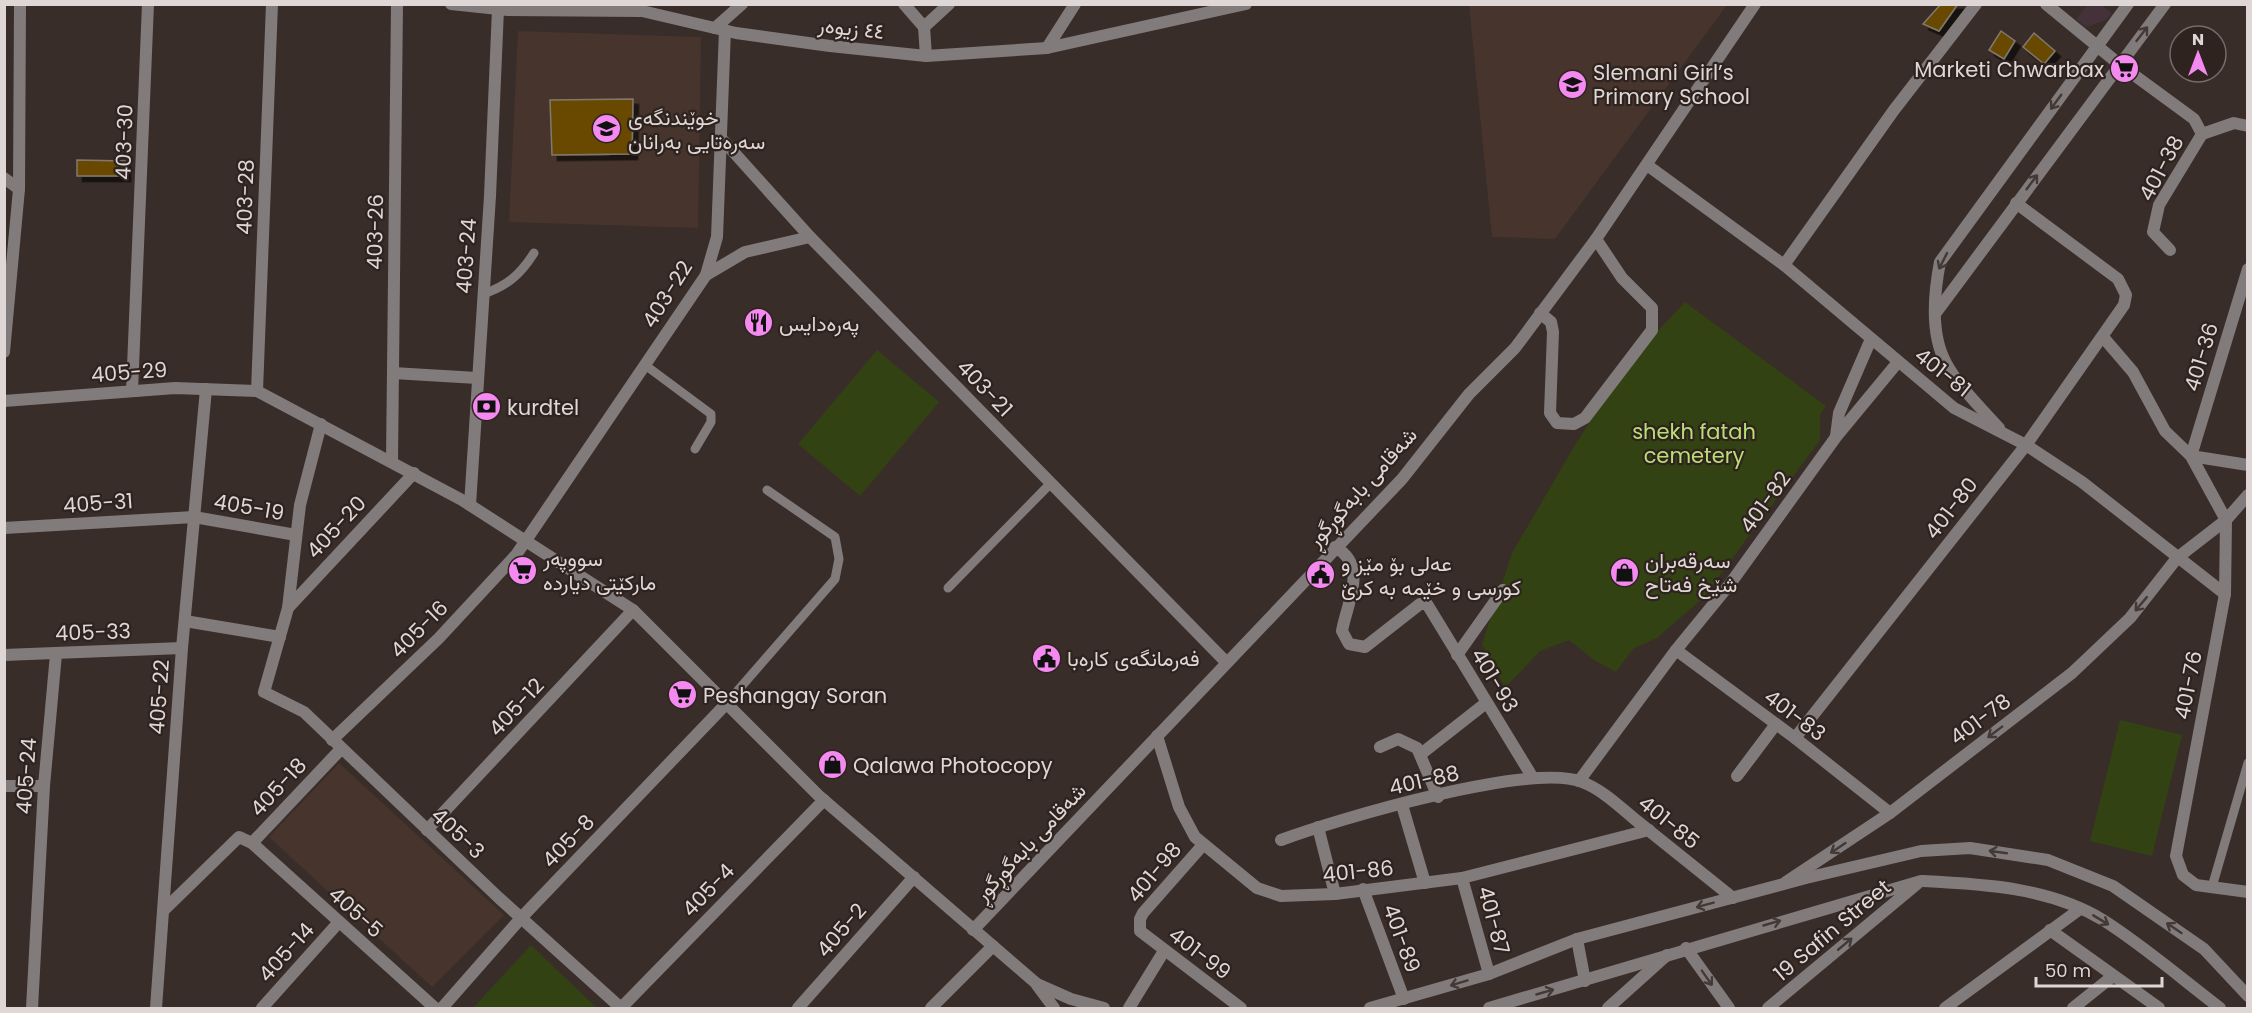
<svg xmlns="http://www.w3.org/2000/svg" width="2252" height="1013" font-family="Poppins,Vazirmatn,sans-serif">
	<defs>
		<filter id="shadow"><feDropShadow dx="5.5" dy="5.5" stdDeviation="0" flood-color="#0009"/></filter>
	</defs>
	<rect width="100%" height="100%" fill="#382d29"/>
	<path fill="#443139" d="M2087 5H2101L2112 13 2106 20 2086 27 2076 19Z"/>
	<g fill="#46342d">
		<path d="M1469 5V4L1727 5 1555 239 1492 237Z"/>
		<path d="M518 31 701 37 698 228 509 222Z"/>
		<path d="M339 763 504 915 432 987 269 837Z"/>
	</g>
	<g fill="#334212">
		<path d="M1685 302 1826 406 1820 415V440L1703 598 1657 638 1633 649 1616 672 1594 660 1569 640 1540 651 1505 688 1482 644 1512 553 1575 445 1628 363Z"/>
		<path d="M877 350 939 402 860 496 798 444Z"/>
		<path d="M2120 720 2182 735 2152 856 2090 841Z"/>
		<path d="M531 945 597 1008H473Z"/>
	</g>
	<g fill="#694904" stroke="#80796e" stroke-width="1.5" filter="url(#shadow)">
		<path d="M1941 4H1958L1939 31 1923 24Z"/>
		<path d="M2001 31 2015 41 2004 59 1989 50Z"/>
		<path d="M2034 33 2055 51 2044 64 2023 47Z"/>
		<path d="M633 99 632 154 552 155 550 100Z"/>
		<path d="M77 160 125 161V176H77Z"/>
	</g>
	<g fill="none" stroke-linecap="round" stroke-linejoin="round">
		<g stroke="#827b7c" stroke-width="9">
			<path d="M483 294C507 286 520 275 534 253"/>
			<path d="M645 365 711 414V422L695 449"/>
			<path d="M948 588 1051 483"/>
			<path d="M726 704 835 579 839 559 835 537 767 490"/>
			<path d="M2212 887 2248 763"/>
		</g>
		<g stroke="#827b7c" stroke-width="12">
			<path d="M904 4 924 27"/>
			<path d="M2046 4 2119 64 2194 119 2202 134 2234 123 2248 126"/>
			<path d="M715 28 742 4"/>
			<path d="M1047 48 1075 4"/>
			<path d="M926 56 924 27 949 4"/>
			<path d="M720 137 810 237 1226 662"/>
			<path d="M1647 165 1784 265 1954 408 2026 445 2082 482 2225 594"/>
			<path d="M4 178 19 189"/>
			<path d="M2170 250 2153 232 2159 205 2202 134"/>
			<path d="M1784 265 1894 110 1976 4"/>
			<path d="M2248 269 2191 456 2248 465"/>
			<path d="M706 275 745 252 810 237"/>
			<path d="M1540 313 1551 322 1553 332 1550 413 1557 423 1574 424 1585 418 1652 330V308L1622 278 1596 239"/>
			<path d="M1935 314 2165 4"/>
			<path d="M2103 337 2133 372 2165 431 2191 456 2226 520 2225 594 2176 856 2183 875 2196 885 2248 892"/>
			<path d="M4 352 19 189 20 4"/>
			<path d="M393 373 477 378"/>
			<path d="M132 391 148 4"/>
			<path d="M257 391 272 4"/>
			<path d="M4 401 175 388 257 391 462 500 633 610 818 795 1037 984"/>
			<path d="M321 424 300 505 288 608 264 692 304 712 499 898 621 1008"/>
			<path d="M1999 428C1981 408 1959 387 1946 363 1930 334 1934 293 1940 262L2128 4"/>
			<path d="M1836 436 1839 413 1871 339"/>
			<path d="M392 461 397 4"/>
			<path d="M470 505 490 196 498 9"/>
			<path d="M4 528 194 517 296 535"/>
			<path d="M1335 547C1369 566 1347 602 1342 631L1349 644 1365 647 1420 604H1427L1533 778"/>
			<path d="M288 608 414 473"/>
			<path d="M185 621 280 637"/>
			<path d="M1676 650 1795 738 1890 813"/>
			<path d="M4 655 182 648"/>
			<path d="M1457 655 1503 590"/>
			<path d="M1157 736 1179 807 1195 837 1257 888 1281 896 1335 894 1462 878 1649 830"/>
			<path d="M1795 738 2026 445 2124 305 2126 295 2118 279 2016 203"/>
			<path d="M332 740 439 638 516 555 706 275 717 237 725 30"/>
			<path d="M1380 747 1398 739 1417 748 1438 797"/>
			<path d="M1421 754 1486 703"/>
			<path d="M1737 776 1776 724"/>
			<path d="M1579 781 1676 650 1730 584 1836 437 1898 362"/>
			<path d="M4 786H44"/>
			<path d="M1402 805 1425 883"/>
			<path d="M1318 827 1335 894"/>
			<path d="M427 830 633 610"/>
			<path d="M1281 840C1338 819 1530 762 1582 782 1603 790 1620 807 1637 821 1669 847 1701 872 1733 898"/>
			<path d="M252 843 435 1008"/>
			<path d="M1202 846 1143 913 1140 919V931L1241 1008"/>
			<path d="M1462 878 1489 974"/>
			<path d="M1786 882 1890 813 2072 673 2130 618 2177 558 2226 520 2248 495"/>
			<path d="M1363 889 1404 999"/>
			<path d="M163 911 239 837 252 843 341 749"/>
			<path d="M2050 930 2159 1008"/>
			<path d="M1686 948 1729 1008"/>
			<path d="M32 1008 44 786 56 654"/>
			<path d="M156 1008 182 648 206 389"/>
			<path d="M262 1008 339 922"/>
			<path d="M442 1008 521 918 726 704"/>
			<path d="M621 1008 824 800"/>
			<path d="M798 1008 914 877"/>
			<path d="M1129 1008 1164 951"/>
			<path d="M1608 1008 1667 955"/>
			<path d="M1945 1008 2080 909"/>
			<path d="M2073 1008 2113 976"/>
		</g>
		<g stroke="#827b7c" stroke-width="12">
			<path d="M451 4 508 10 642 11 736 33 830 46 926 56 1047 48 1246 4"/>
			<path d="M973 930 1402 479 1469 394 1515 348 1596 239 1755 4"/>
			<path d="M1577 939 1585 981"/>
			<path d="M1037 984 1071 999 1104 1008"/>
			<path d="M1037 985 1054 1008"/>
			<path d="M931 1008 993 946"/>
			<path d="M1370 1008 1489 974 1577 939 1806 878 1921 851 1970 848 2048 860 2113 886 2204 949 2248 996"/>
			<path d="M1489 1008 1921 881C1982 884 2049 887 2103 920 2144 946 2182 979 2220 1008"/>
			<path d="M1768 1008 1917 884"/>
		</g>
	</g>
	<defs><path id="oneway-shaft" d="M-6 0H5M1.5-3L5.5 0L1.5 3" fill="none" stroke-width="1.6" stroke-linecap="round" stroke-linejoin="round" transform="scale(1.5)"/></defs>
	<g stroke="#433936">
		<use href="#oneway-shaft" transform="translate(2142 34) rotate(-52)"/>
		<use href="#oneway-shaft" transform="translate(2056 102) rotate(126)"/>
		<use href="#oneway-shaft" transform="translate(2032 182) rotate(-53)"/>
		<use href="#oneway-shaft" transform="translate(1943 261) rotate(117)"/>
		<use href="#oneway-shaft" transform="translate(2141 604) rotate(130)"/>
		<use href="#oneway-shaft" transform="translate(1995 732) rotate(143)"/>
		<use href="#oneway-shaft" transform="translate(1838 848) rotate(146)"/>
		<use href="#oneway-shaft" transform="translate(1998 852) rotate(-172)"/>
		<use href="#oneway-shaft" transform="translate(1705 905) rotate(165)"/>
		<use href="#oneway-shaft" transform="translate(2101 920) rotate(31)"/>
		<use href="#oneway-shaft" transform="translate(1772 923) rotate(-16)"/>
		<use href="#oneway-shaft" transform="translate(2174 928) rotate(-146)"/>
		<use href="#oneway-shaft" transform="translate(1845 944) rotate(-40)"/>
		<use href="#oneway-shaft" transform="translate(1707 978) rotate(55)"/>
		<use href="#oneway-shaft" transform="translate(1459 983) rotate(163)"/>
		<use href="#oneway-shaft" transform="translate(1545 992) rotate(-16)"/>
	</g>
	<defs>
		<symbol id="supermarket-disc" viewBox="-11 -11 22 22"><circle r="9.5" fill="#f489ef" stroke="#2e231f"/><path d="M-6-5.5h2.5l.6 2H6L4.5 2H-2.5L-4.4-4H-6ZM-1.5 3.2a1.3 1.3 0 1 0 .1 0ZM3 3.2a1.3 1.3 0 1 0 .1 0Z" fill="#111"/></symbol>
		<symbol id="school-disc" viewBox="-11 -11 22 22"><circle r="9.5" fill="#f489ef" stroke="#2e231f"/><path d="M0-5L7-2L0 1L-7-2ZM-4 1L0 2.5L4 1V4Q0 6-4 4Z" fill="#111"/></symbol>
		<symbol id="restaurant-disc" viewBox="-11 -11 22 22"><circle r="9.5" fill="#f489ef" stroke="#2e231f"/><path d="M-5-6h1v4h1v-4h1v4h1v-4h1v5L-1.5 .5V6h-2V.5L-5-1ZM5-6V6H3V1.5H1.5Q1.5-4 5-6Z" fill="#111"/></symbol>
		<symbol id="bank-disc" viewBox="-11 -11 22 22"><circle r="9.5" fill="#f489ef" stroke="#2e231f"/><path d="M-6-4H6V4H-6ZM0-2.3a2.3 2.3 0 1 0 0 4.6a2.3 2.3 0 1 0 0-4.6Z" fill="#111"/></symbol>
		<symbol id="shop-disc" viewBox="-11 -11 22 22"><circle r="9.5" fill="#f489ef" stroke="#2e231f"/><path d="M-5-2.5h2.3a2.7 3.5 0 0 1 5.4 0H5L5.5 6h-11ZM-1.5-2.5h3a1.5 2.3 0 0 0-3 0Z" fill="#111"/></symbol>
		<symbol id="civic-disc" viewBox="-11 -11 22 22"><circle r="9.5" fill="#f489ef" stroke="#2e231f"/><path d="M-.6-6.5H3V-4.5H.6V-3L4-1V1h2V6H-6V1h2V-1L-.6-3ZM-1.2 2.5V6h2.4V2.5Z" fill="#111"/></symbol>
	</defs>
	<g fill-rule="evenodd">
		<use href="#supermarket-disc" x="2108" y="52" width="33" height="33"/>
		<use href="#school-disc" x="1556" y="68" width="33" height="33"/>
		<use href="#school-disc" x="590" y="112" width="33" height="33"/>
		<use href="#restaurant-disc" x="742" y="306" width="33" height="33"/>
		<use href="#bank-disc" x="470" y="390" width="33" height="33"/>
		<use href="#supermarket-disc" x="506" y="554" width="33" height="33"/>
		<use href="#shop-disc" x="1608" y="556" width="33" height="33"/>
		<use href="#civic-disc" x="1304" y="558" width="33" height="33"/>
		<use href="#civic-disc" x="1030" y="642" width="33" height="33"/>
		<use href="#supermarket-disc" x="666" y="678" width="33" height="33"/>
		<use href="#shop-disc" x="816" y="748" width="33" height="33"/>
	</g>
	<g text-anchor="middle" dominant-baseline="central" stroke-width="4.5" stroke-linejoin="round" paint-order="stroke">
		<g font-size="21" fill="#dfd7d5" stroke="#2e231f">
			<text transform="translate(851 28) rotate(6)">٤٤ زیوەر</text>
			<text transform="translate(124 142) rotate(-88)">403-30</text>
			<text transform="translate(2161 168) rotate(-62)">401-38</text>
			<text transform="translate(245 197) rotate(-88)">403-28</text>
			<text transform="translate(375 232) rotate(-89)">403-26</text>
			<text transform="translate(466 256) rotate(-86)">403-24</text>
			<text transform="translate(667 294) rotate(-58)">403-22</text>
			<text transform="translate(2201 357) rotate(-73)">401-36</text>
			<text transform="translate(129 372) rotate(-4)">405-29</text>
			<text transform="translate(1943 372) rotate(38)">401-81</text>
			<text transform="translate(985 388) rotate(46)">403-21</text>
			<text transform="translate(1362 487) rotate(-48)">شەقامی بابەگوڕگوڕ</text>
			<text transform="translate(1765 502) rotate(-54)">401-82</text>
			<text transform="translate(98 503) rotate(-4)">405-31</text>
			<text transform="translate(249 507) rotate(10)">405-19</text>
			<text transform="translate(1951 508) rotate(-52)">401-80</text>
			<text transform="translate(336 527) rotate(-47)">405-20</text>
			<text transform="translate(419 629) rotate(-45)">405-16</text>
			<text transform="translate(93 632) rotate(-2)">405-33</text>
			<text transform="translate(1495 680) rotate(59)">401-93</text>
			<text transform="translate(2188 685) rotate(-79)">401-76</text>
			<text transform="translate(159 697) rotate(-86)">405-22</text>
			<text transform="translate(516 707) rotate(-47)">405-12</text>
			<text transform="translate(1795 715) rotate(37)">401-83</text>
			<text transform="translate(1980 719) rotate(-37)">401-78</text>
			<text transform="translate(26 776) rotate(-86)">405-24</text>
			<text transform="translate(1424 780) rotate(-13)">401-88</text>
			<text transform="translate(278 787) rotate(-47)">405-18</text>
			<text transform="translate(1669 822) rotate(39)">401-85</text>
			<text transform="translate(458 833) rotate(43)">405-3</text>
			<text transform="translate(568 841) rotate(-46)">405-8</text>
			<text transform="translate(1030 842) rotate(-47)">شەقامی بابەگوڕگوڕ</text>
			<text transform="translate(1358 871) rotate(-6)">401-86</text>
			<text transform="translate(1154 872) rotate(-50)">401-98</text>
			<text transform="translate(708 890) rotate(-46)">405-4</text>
			<text transform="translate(356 912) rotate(42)">405-5</text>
			<text transform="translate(1494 920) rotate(75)">401-87</text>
			<text transform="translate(841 930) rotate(-49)">405-2</text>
			<text transform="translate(1832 930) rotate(-40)">19 Safin Street</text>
			<text transform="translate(1402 938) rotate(70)">401-89</text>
			<text transform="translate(286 952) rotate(-48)">405-14</text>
			<text transform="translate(1200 953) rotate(37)">401-99</text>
		</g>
		<g font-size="21" fill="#dfd7d5" stroke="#2e231f" text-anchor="start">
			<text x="2104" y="69" text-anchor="end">Marketi Chwarbax</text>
			<text x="1593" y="72">Slemani Girl’s<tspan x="1593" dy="24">Primary School</tspan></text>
			<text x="628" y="117">خوێندنگەی<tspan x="628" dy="24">سەرەتایی بەرانان</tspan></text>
			<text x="779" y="323">پەرەدایس</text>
			<text x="507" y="407">kurdtel</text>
			<text x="543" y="558">سووپەر<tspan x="543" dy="24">مارکێتی دیاردە</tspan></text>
			<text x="1645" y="560">سەرقەبران<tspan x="1645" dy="24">شێخ فەتاح</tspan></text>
			<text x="1341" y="563">عەلی بۆ مێز و<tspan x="1341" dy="24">کورسی و خێمە بە کرێ</tspan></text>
			<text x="1067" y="658">فەرمانگەی کارەبا</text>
			<text x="703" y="695">Peshangay Soran</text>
			<text x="853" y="765">Qalawa Photocopy</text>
		</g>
		<g font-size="21" fill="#b9de74" stroke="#2e231f">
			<text x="1694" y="431">shekh fatah<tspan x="1694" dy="24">cemetery</tspan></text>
		</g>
	</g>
	<rect width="2252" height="1013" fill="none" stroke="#dfd7d5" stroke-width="12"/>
	<g transform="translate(2198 54)"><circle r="28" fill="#2e231f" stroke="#756b68" stroke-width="1.5"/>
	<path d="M0-4.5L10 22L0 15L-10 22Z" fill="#f489ef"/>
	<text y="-9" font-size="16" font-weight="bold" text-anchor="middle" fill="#dfd7d5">N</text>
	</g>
	<path d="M2036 977v9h126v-9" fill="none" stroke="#dfd7d5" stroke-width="3"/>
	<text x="2045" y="977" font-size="18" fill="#dfd7d5" stroke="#2e231f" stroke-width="4.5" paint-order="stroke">50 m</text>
</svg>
